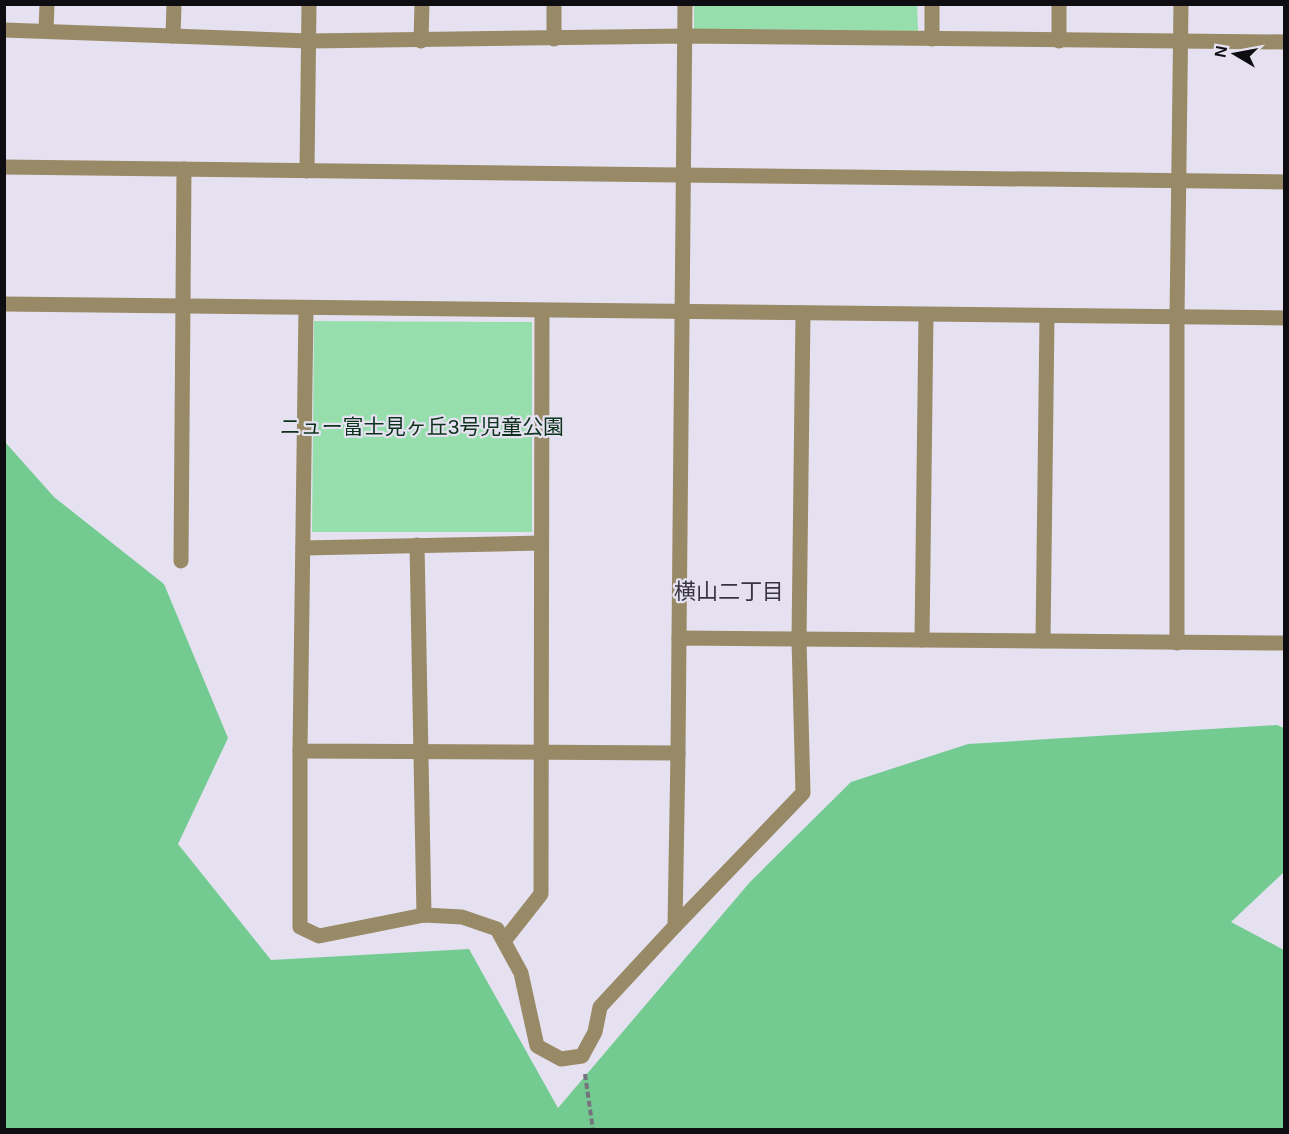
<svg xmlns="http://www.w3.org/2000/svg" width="1289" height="1134" font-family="Arial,'Noto Sans JP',sans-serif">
	<rect width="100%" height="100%" fill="#e5e1f0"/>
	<g fill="#96dfad">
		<path d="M694 5H917L918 31 694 29Z"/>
		<path d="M314 321 532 322V532H312Z"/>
	</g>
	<path fill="#74cb92" d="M5 442 54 497 164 584 228 738 178 844 271 960 469 949 558 1108 750 882 851 782 968 744 1277 725 1284 728V872L1231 922 1284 950V1129H5Z"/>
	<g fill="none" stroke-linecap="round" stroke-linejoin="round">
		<path stroke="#75737d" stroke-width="4" stroke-dasharray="6 3" stroke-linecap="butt" d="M585 1074 593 1130"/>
		<g stroke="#988a66" stroke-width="15">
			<path d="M554 4V39"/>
			<path d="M932 4V39"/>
			<path d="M4 30 309 41 685 36 1284 42"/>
			<path d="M46 30 47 4"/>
			<path d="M173 36 174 4"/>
			<path d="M421 41 422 4"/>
			<path d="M1059 41V4"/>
			<path d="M4 167 1284 182"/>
			<path d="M307 171 309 4"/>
			<path d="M4 304 1284 318"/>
			<path d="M306 308 300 751 678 753 679 638 1284 643"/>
			<path d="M417 545 424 915"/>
			<path d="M303 548 541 543"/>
			<path d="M181 561 184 169"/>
			<path d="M679 638 685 4"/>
			<path d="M922 640 926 315"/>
			<path d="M1043 641 1047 316"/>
			<path d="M1177 643V317L1181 4"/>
			<path d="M300 751V927L319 936 424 915 462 917 497 929 521 973 537 1046 561 1059 582 1056 595 1032 600 1007 675 926 678 753"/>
			<path d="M675 926 803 793 799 639 803 313"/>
			<path d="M504 941 541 894 542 310"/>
		</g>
	</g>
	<g text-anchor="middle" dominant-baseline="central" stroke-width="4.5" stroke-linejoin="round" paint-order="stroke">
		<g font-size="21" fill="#0c321b" stroke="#e5e1f0">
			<text x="422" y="426">ニュー富士見ヶ丘3号児童公園</text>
		</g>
		<g font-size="22" fill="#37343f" stroke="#e5e1f0">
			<text x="729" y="591">横山二丁目</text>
		</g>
	</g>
	<rect width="1289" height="1134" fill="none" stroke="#0e0d12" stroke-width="12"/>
	<g transform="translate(1235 54) rotate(280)" stroke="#e5e1f0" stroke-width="4.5" paint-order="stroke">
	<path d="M0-4.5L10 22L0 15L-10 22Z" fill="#0e0d12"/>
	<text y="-9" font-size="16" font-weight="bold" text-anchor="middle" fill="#0e0d12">N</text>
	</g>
</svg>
